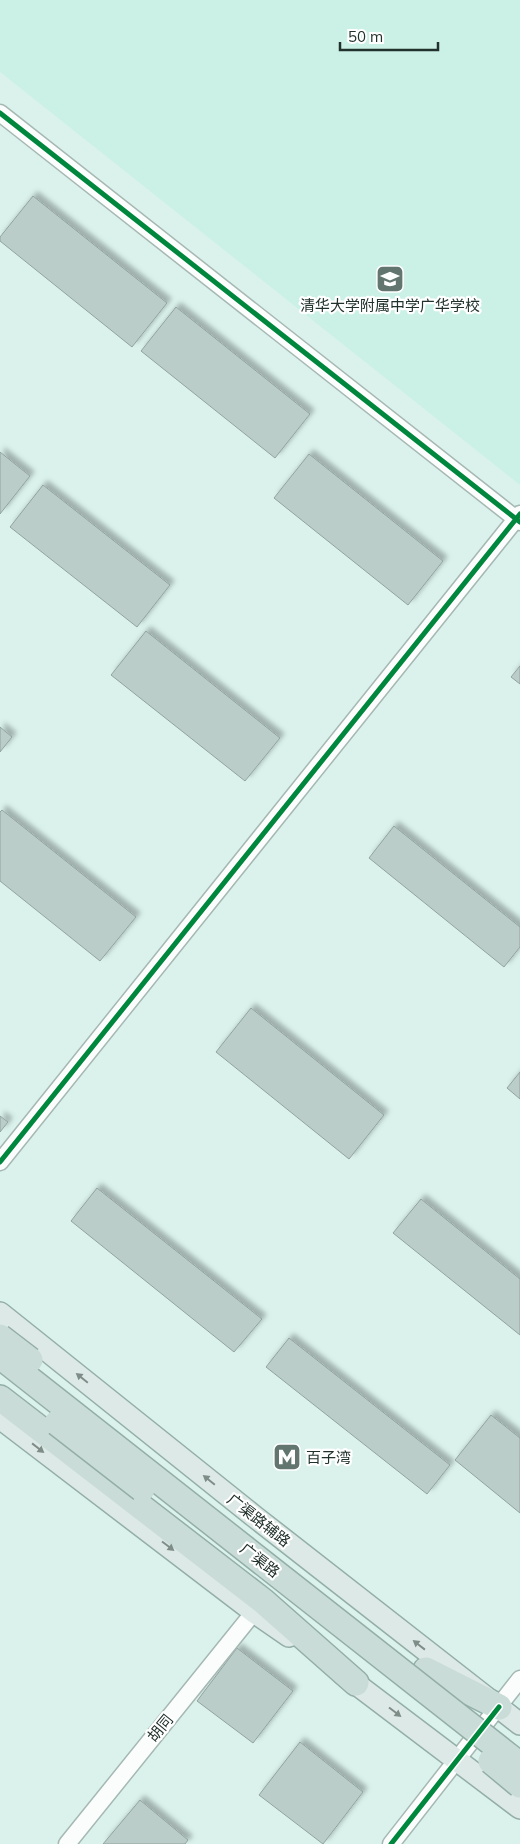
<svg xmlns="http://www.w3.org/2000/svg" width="520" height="1844" font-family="Mulish,'Noto Sans SC',sans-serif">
	<defs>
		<filter id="shadow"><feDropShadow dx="4.5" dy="-4.5" stdDeviation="2.5" flood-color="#0004"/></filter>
	</defs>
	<rect width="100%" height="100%" fill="#dbf2ec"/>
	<path fill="#cbf1e7" d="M0 0H520V485L0 72Z"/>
	<g fill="#bbcdc8" stroke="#92a39f" filter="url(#shadow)">
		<path d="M33 196 167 303 132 347 0 241V237Z"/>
		<path d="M176 307 310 414 275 458 141 351Z"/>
		<path d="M0 452 30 476 0 514Z"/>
		<path d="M309 454 443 561 408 605 274 498Z"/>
		<path d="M43 485 170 585 137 627 10 527Z"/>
		<path d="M146 631 280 738 245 781 111 675Z"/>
		<path d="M520 666V684L511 677Z"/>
		<path d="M0 727 12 737 0 752Z"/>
		<path d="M2 810 136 917 100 961 0 881V812Z"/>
		<path d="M394 826 520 927V947L504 967 369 858Z"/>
		<path d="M251 1008 384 1115 349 1159 216 1052Z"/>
		<path d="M520 1072V1099L507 1088Z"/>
		<path d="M0 1116 8 1122 0 1132Z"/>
		<path d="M97 1188 262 1319 234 1352 71 1221Z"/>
		<path d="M421 1199 520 1279V1335L393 1233Z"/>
		<path d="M289 1338 450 1465 427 1494 266 1367Z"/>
		<path d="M491 1415 520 1438V1513L455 1460Z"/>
		<path d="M237 1648 293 1691 253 1743 197 1701Z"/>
		<path d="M300 1742 363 1792 323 1844 259 1795Z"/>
		<path d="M140 1800 188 1840 185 1844H103Z"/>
	</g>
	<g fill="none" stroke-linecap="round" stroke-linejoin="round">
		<defs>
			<g id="minor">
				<path d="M0 113 520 522"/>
				<path d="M0 1162 520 514"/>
				<path d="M67 1844 254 1612"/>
				<path d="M391 1844 520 1679"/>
			</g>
			<g id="major">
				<path d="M0 1313 255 1517 520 1724"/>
				<path d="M0 1418 254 1612 289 1636"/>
				<path d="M343 1674 520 1808"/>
			</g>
			<g id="highway">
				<path d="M0 1398 263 1601 356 1683"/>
				<path d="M426 1670 499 1707"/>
			</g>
		</defs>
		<use href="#minor" stroke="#a6b8b3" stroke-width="19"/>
		<use href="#major" stroke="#93aea7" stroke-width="24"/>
		<use href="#highway" stroke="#93aea7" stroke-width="28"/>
		<use href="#minor" stroke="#fafdfc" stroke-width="16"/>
		<use href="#major" stroke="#dde9e6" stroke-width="21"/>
		<use href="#highway" stroke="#cadcd8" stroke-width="25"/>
		<defs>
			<g id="highway-bridge">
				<path d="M0 1337 30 1360"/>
				<path d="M0 1356 520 1765"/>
				<path d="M57 1423 142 1489"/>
				<path d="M491 1761 520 1785"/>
			</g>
		</defs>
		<use href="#highway-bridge" stroke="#93aea7" stroke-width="28" stroke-linecap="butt"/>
		<use href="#highway-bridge" stroke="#cadcd8" stroke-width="25"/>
		<defs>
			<g id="cycleway">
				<path d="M0 113 520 522"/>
				<path d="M0 1162 520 514"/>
				<path d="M391 1844 499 1707"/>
			</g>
		</defs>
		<use href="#cycleway" stroke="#fff" stroke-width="8"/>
		<use href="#cycleway" stroke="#00873e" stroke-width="5"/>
	</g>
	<defs><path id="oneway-solid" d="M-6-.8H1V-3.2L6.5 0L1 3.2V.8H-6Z" transform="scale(1.25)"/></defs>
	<g fill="#7f8d89">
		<use href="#oneway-solid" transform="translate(82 1378) rotate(-141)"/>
		<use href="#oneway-solid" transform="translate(38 1448) rotate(38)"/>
		<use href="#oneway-solid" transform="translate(209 1480) rotate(-141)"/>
		<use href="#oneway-solid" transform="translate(168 1546) rotate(37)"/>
		<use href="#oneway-solid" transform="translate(419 1645) rotate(-142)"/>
		<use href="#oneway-solid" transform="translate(395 1712) rotate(37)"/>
	</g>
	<defs>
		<symbol id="school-square" viewBox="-11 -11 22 22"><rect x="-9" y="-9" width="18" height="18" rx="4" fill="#62756f" stroke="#fff"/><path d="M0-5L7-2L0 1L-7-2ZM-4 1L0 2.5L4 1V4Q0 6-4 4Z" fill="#fff"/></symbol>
		<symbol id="metro-square" viewBox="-11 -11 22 22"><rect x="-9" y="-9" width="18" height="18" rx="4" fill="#62756f" stroke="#fff"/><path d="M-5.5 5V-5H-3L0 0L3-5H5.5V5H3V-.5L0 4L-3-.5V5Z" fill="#fff"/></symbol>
	</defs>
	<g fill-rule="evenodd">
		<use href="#school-square" x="374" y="263" width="32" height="32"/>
		<use href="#metro-square" x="271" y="1441" width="32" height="32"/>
	</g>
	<g text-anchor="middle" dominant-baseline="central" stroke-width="4.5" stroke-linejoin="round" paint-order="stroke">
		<g font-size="15" fill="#21312c" stroke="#fff">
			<text x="390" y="305">清华大学附属中学广华学校</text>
			<text x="306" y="1457" text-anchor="start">百子湾</text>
		</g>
		<g font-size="15" fill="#21312c" stroke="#fff">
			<text transform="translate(259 1520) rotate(38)">广渠路辅路</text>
			<text transform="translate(260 1560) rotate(38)">广渠路</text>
			<text transform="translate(160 1728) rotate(-51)">胡同</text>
		</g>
	</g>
	<path d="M340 42v8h98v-8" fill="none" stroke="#21312c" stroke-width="2.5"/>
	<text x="348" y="42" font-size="15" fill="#21312c" stroke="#ffffff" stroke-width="4" paint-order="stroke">50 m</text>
</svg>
